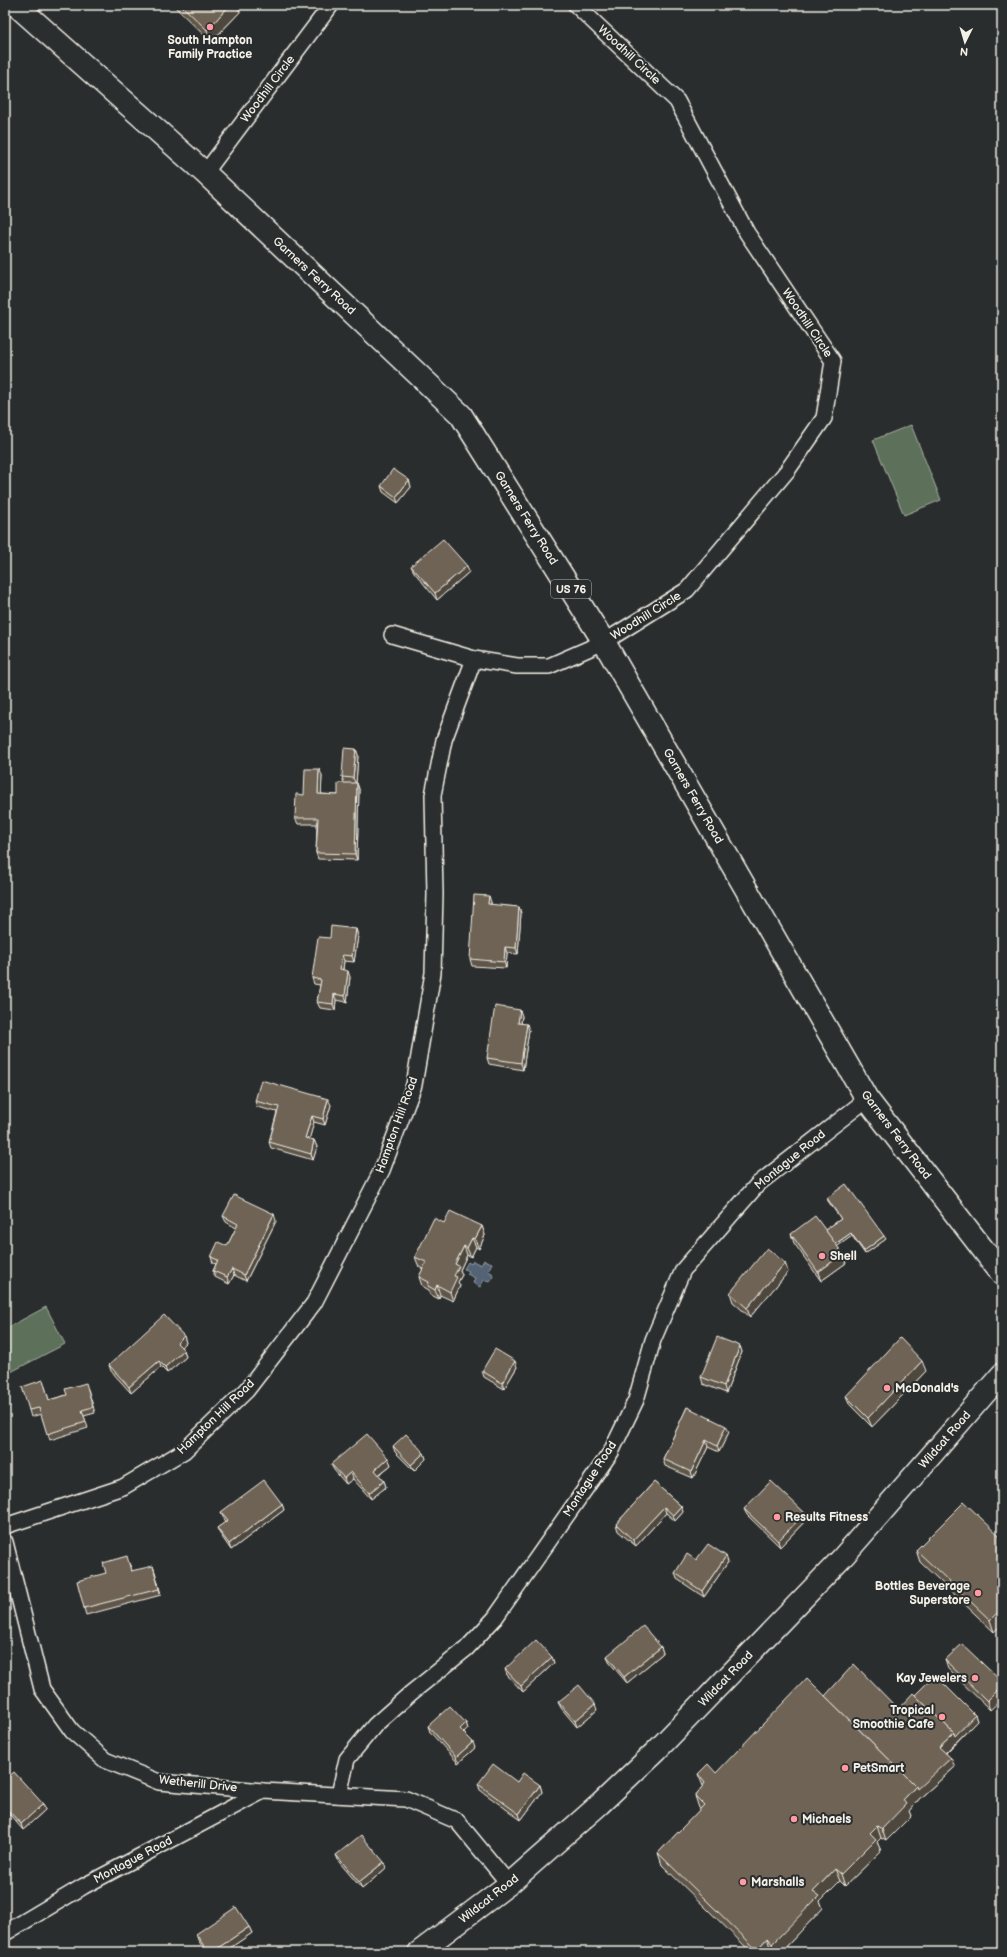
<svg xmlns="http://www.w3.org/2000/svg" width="1007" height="1957" font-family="'Balsamiq Sans',sans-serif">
	<rect width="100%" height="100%" fill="#2a2d2e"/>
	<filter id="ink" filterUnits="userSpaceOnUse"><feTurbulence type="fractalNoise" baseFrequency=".025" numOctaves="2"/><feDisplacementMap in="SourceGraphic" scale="8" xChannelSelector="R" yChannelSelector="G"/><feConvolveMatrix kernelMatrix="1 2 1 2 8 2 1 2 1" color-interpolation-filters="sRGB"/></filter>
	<g filter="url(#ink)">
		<g fill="#5b6f5a" stroke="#a8b0a1">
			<path d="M911 425 941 500 904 515 873 440Z"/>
			<path d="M46 1307 65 1344 5 1375V1329Z"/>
		</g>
		<path fill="#526474" stroke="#939ca2" d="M484 1260 492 1263 488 1271 492 1273 493 1277 490 1281 484 1280 480 1287 473 1283 475 1278 467 1274 469 1271 464 1269 468 1262 471 1264 473 1261 481 1265Z"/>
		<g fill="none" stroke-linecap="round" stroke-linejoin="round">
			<defs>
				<g id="minor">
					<path d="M205 173 331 5"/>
					<path d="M392 635 474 659"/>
					<path d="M5 1526 123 1487 184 1451 247 1390 314 1303 382 1170 414 1085 433 973 435 894 433 795 444 740 474 659 517 666H549L604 642 687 590 787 471 824 418 833 361 747 233 677 101 576 5"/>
					<path d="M5 1542 42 1689 72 1731 105 1760 159 1782 263 1791 406 1799 457 1821 509 1884"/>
					<path d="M339 1795 347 1759 375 1725 411 1693 466 1649 495 1618 611 1452 636 1400 653 1340 683 1270 758 1184 867 1099"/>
					<path d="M5 1933 84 1886 263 1791"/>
				</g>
				<path id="secondary" d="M419 1952 509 1884 600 1804 657 1750 842 1558 1002 1374"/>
				<path id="primary" d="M16 5 205 173 461 415 604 642 867 1099 1002 1274"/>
			</defs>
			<use href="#minor" stroke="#f4f1e8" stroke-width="18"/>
			<use href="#secondary" stroke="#f4f1e8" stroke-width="24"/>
			<use href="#primary" stroke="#f4f1e8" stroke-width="25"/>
			<use href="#minor" stroke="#2a2d2e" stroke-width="15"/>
			<use href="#secondary" stroke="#2a2d2e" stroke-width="21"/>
			<use href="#primary" stroke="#2a2d2e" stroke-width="22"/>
		</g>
		<g fill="#5f5649" stroke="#f4f1e8">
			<path d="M173 5H237L240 12 211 42Z"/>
			<path d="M409 480 411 487 398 503 383 492 381 486Z"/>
			<path d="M411 566 469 572 437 600 414 572Z"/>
			<path d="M356 749 358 755 356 783H357L359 789 357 860 318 859 316 853 317 824H298L295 818 304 795 322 775 321 794 338 795 344 783 342 777Z"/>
			<path d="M491 902V905L519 907 521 913 518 954 507 953 506 968 472 966 470 959Z"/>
			<path d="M356 929 358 936 354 962 344 961 343 970 350 977 347 1002 336 1000 335 1010 320 1008 317 1002 320 985 314 984 312 978 330 938Z"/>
			<path d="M522 1016 521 1023 529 1030 523 1070 489 1064 487 1058Z"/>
			<path d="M255 1101 331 1105 325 1125 314 1122 309 1139 314 1140 317 1147 313 1160 271 1148 269 1142 277 1112 257 1107Z"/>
			<path d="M827 1198 886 1239 865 1254 852 1236 837 1246 843 1254 846 1263 821 1281 794 1243 791 1234 825 1230 841 1219 828 1201Z"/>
			<path d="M223 1216 276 1221 246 1281 234 1275 229 1284 215 1277 213 1271 216 1264 213 1263 211 1257 227 1246 236 1228 226 1222Z"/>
			<path d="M444 1223 482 1226 485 1235 479 1249 476 1247 471 1257 467 1255 460 1270 462 1275 458 1282 460 1286 453 1301 440 1295 439 1299 431 1295 429 1290 422 1286 419 1277 423 1269 419 1267 415 1257Z"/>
			<path d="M785 1263 788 1272 750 1317 733 1302 730 1293Z"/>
			<path d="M184 1336 186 1343 181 1347 184 1350 186 1357 167 1373 161 1367 131 1393 111 1371 109 1365Z"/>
			<path d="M740 1346 742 1352 726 1393 703 1384 701 1377Z"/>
			<path d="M517 1367 504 1389 484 1377 482 1371Z"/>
			<path d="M926 1371 872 1427 850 1405 846 1396Z"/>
			<path d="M43 1380 49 1400 88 1389 95 1413 84 1416 88 1428 50 1440 41 1414 31 1417 29 1410Z"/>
			<path d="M687 1407 729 1432 719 1452 708 1447 693 1478 665 1466 663 1459Z"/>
			<path d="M393 1446 424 1453 426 1459 414 1471 395 1452Z"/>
			<path d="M388 1458 391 1465 379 1475 384 1481 386 1487 371 1499 353 1479 346 1484 334 1470 331 1464Z"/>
			<path d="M654 1482 681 1506 683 1512 675 1521 666 1513 636 1546 618 1531 616 1524Z"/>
			<path d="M282 1504 284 1510 231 1550 220 1534 217 1528 226 1522 221 1512Z"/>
			<path d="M744 1509 805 1513 807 1519 780 1547 747 1515Z"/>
			<path d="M1002 1538V1624L994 1632 920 1562 916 1550Z"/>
			<path d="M696 1560 728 1562 704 1597 677 1579 675 1573Z"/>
			<path d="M130 1563 132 1571 155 1572 161 1595 86 1615 84 1608 106 1573Z"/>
			<path d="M661 1647 663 1653 627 1683 609 1662 607 1656Z"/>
			<path d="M552 1657 554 1663 523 1692 507 1675 505 1669Z"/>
			<path d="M945 1660 1002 1682 990 1710 948 1669Z"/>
			<path d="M915 1695 975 1715 977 1721 946 1753 955 1767 920 1798 909 1811 911 1816 886 1841 881 1838 877 1842 881 1851 845 1886 840 1881 820 1901 823 1908 781 1952H773L771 1950 770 1952H751L662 1865 658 1853 701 1809 699 1808 695 1796 703 1786 698 1774 716 1773 825 1696 898 1709Z"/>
			<path d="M558 1702 597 1710 577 1727 561 1708Z"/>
			<path d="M466 1723 468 1729 464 1733 475 1748 458 1763 430 1732 428 1726Z"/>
			<path d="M5 1780 43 1804 45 1810 23 1830 10 1815 5 1819Z"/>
			<path d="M517 1782 540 1785 542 1792 521 1820 480 1790 478 1784Z"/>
			<path d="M336 1855 386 1868 362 1889 339 1862Z"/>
			<path d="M249 1927 252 1933 224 1952H206L198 1940 196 1934Z"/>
		</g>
		<g fill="#4d463c" stroke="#f4f1e8">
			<path d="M230 5H237L240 12 211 42 207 30Z"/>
			<path d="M409 480 411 487 398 503 396 497Z"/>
			<path d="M467 566 469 572 437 600 435 593Z"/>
			<path d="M356 749 358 755 356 784 353 778Z"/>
			<path d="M319 769 322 775 321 800 318 794Z"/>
			<path d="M357 783 359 789 357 860 355 854Z"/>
			<path d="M489 896 491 902 490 911 488 904Z"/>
			<path d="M519 907 521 913 518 954 516 948Z"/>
			<path d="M356 929 358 936 354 962 352 956Z"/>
			<path d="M505 947 507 953 506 968 504 962Z"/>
			<path d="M342 955 344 961 342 975 340 969Z"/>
			<path d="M348 971 350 977 347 1002 345 996Z"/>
			<path d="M334 994 336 1000 335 1010 333 1004Z"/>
			<path d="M520 1010 522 1016 520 1029 518 1023Z"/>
			<path d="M527 1024 529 1030 523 1070 521 1063Z"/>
			<path d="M328 1099 331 1105 325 1125 323 1119Z"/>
			<path d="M312 1116 314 1122 308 1144 305 1138Z"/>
			<path d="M314 1140 317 1147 313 1160 311 1154Z"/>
			<path d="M274 1214 276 1221 246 1281 244 1275Z"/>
			<path d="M482 1226 485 1235 479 1249 475 1239Z"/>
			<path d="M851 1233 852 1236 835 1248 834 1245Z"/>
			<path d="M884 1236 886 1239 865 1254 864 1251Z"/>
			<path d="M472 1238 476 1247 471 1257 467 1248Z"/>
			<path d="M464 1246 467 1255 460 1270 462 1275 458 1282 460 1286 453 1301 450 1292 455 1264Z"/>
			<path d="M843 1254 846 1263 821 1281 818 1272Z"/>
			<path d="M785 1263 788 1272 750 1317 747 1308Z"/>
			<path d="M232 1269 234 1275 229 1284 227 1277Z"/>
			<path d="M437 1285 440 1295 439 1299 435 1290Z"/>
			<path d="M184 1336 186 1343 179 1349 177 1343Z"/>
			<path d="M740 1346 742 1352 726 1393 724 1386Z"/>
			<path d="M184 1350 186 1357 167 1373 165 1367Z"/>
			<path d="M159 1361 161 1367 131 1393 129 1387Z"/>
			<path d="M515 1361 517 1367 504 1389 502 1383Z"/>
			<path d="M922 1361 926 1371 872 1427 868 1418Z"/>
			<path d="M726 1426 729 1432 719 1452 717 1446Z"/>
			<path d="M706 1440 708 1447 693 1478 691 1472Z"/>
			<path d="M424 1453 426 1459 414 1471 411 1465Z"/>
			<path d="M388 1458 391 1465 377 1476 375 1470Z"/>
			<path d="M351 1472 353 1479 346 1484 344 1478Z"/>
			<path d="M384 1481 386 1487 371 1499 369 1493Z"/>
			<path d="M282 1504 284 1510 231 1550 229 1544Z"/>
			<path d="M681 1506 683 1512 675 1521 673 1515Z"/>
			<path d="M664 1507 666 1513 636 1546 633 1540Z"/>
			<path d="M805 1513 807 1519 780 1547 778 1541Z"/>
			<path d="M726 1556 728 1562 704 1597 702 1591Z"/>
			<path d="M153 1566 155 1572 161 1595 159 1589Z"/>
			<path d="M1002 1608V1624L994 1632 990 1620Z"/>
			<path d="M661 1647 663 1653 627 1683 624 1677Z"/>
			<path d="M552 1657 554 1663 523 1692 521 1686Z"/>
			<path d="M1002 1686V1699L990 1710 987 1701Z"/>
			<path d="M595 1704 597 1710 577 1727 575 1721Z"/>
			<path d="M975 1715 977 1721 942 1756 939 1747 954 1733Z"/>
			<path d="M466 1723 468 1729 462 1735 460 1729Z"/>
			<path d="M473 1742 475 1748 458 1763 456 1757Z"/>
			<path d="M951 1758 955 1767 920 1798 909 1811 911 1816 886 1841 882 1829 903 1800 916 1786Z"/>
			<path d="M540 1785 542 1792 521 1820 519 1814Z"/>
			<path d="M43 1804 45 1810 23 1830 21 1824Z"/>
			<path d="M7 1809 10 1815 5 1819V1811Z"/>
			<path d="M877 1826 881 1838 877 1842 881 1851 845 1886 841 1874 870 1833Z"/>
			<path d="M384 1862 386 1868 362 1889 359 1882Z"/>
			<path d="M835 1869 840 1881 820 1901 823 1908 781 1952H775L772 1944 813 1892Z"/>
			<path d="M249 1927 252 1933 224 1952H212Z"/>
			<path d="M767 1938 771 1950 770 1952H758L757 1950Z"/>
		</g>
		<g fill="#6e6455" stroke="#f4f1e8">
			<path d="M181 5H230L207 30Z"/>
			<path d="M393 469 409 480 396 497 381 486Z"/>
			<path d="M443 539 467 566 435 593 411 566Z"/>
			<path d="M344 748 356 749 353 778 342 777Z"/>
			<path d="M305 769H319L318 794 338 795V783H357L355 854 316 853 318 818H295L296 794 304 795Z"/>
			<path d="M474 895 489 896 488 904 519 907 516 948 505 947 504 962 470 959Z"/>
			<path d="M331 926 356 929 352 956 342 955 340 969 348 971 345 996 334 994 333 1004 317 1002 321 980 312 978 318 937 330 938Z"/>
			<path d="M495 1006 520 1010 518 1023 527 1024 521 1063 487 1058Z"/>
			<path d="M261 1080 328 1099 323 1119 312 1116 305 1138 314 1140 311 1154 269 1142 279 1107 255 1101Z"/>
			<path d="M846 1184 884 1236 864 1251 851 1233 835 1244 825 1230 841 1219 827 1198Z"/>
			<path d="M234 1195 274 1214 244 1275 232 1269 227 1277 213 1271 218 1260 211 1257 218 1242 227 1246 238 1224 223 1216Z"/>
			<path d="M450 1211 482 1226 475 1239 472 1238 467 1248 464 1246 455 1264 459 1266 454 1276 457 1277 450 1292 437 1285 435 1290 428 1286 429 1282 419 1277 426 1262 415 1257 434 1218 444 1223Z"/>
			<path d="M815 1216 843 1254 818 1272 791 1234Z"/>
			<path d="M767 1248 785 1263 747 1308 730 1293Z"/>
			<path d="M164 1315 184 1336 177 1343 184 1350 165 1367 159 1361 129 1387 109 1365Z"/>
			<path d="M717 1337 740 1346 724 1386 701 1377Z"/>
			<path d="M900 1338 922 1361 868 1418 846 1396Z"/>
			<path d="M495 1349 515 1361 502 1383 482 1371Z"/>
			<path d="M43 1380 49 1400 67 1395 65 1389 86 1383 93 1407 82 1410 86 1422 47 1434 39 1408 29 1410 22 1387Z"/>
			<path d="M687 1407 726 1426 717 1446 706 1440 691 1472 663 1459Z"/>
			<path d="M367 1434 388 1458 375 1470 384 1481 369 1493 351 1472 344 1478 331 1464Z"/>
			<path d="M406 1434 424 1453 411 1465 393 1446Z"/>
			<path d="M264 1480 282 1504 229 1544 217 1528 228 1520 221 1512Z"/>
			<path d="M771 1481 805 1513 778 1541 744 1509Z"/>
			<path d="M654 1482 681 1506 673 1515 664 1507 633 1540 616 1524Z"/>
			<path d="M964 1502 1002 1538V1608L990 1620 916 1550Z"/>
			<path d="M708 1544 726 1556 702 1591 675 1573 687 1554 696 1560Z"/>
			<path d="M127 1556 131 1571 153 1566 159 1589 84 1608 77 1581 106 1573 103 1563Z"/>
			<path d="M643 1626 661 1647 624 1677 607 1656Z"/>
			<path d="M536 1640 552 1657 521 1686 505 1669Z"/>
			<path d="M962 1644 1002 1682V1686L987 1701 945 1660Z"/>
			<path d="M854 1664 898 1709 913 1693 954 1733 939 1747 951 1758 917 1789 916 1786 825 1696Z"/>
			<path d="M935 1675 975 1715 955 1736 954 1733 915 1695Z"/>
			<path d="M807 1678 916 1786 903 1800 906 1804 882 1829 877 1826 870 1833 876 1839 841 1874 835 1869 813 1892 819 1896 772 1944 767 1938 757 1950 658 1853 704 1805 695 1796 705 1783 698 1774 708 1764 716 1773Z"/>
			<path d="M579 1685 595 1704 575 1721 558 1702Z"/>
			<path d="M450 1706 466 1723 460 1729 473 1742 456 1757 428 1726Z"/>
			<path d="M493 1764 517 1782 523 1773 540 1785 519 1814 478 1784Z"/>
			<path d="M14 1772 43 1804 21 1824 7 1809 5 1811V1780Z"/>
			<path d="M361 1835 384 1862 359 1882 336 1855Z"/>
			<path d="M236 1907 249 1927 212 1952H208L196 1934Z"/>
		</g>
	</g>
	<g fill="#ff9aa2" stroke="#2a2d2e" stroke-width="1.5">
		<circle cx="210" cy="27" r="4"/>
		<circle cx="822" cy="1256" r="4"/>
		<circle cx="887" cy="1388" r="4"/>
		<circle cx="777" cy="1517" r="4"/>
		<circle cx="978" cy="1593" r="4"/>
		<circle cx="975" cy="1678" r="4"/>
		<circle cx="942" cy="1717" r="4"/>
		<circle cx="845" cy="1768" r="4"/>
		<circle cx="794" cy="1819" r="4"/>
		<circle cx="743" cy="1882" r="4"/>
	</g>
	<g text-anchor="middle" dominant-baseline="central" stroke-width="4" stroke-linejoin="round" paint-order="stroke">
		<rect fill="#2a2d2e" stroke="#b7b6b0" stroke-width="1" x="551" y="580" width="40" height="18" rx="3"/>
		<g font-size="11" font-weight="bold" fill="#f4f1e8">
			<text x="571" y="589">US 76</text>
		</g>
		<g font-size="12" font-weight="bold" fill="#f4f1e8" stroke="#2a2d2e" text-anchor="start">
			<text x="210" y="40" text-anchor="middle">South Hampton<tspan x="210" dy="14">Family Practice</tspan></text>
			<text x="830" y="1256">Shell</text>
			<text x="895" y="1388">McDonald's</text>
			<text x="785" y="1517">Results Fitness</text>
			<text x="970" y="1586" text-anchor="end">Bottles Beverage<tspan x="970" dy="14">Superstore</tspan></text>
			<text x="967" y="1678" text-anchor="end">Kay Jewelers</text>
			<text x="934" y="1710" text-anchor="end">Tropical<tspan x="934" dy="14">Smoothie Cafe</tspan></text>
			<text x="853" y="1768">PetSmart</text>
			<text x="802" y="1819">Michaels</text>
			<text x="751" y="1882">Marshalls</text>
		</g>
		<g font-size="12" fill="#f4f1e8" stroke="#2a2d2e">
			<text transform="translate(629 55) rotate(43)">Woodhill Circle</text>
			<text transform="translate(268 89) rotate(-53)">Woodhill Circle</text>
			<text transform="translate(314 276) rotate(43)">Garners Ferry Road</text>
			<text transform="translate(807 323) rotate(56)">Woodhill Circle</text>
			<text transform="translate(526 518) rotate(58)">Garners Ferry Road</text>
			<text transform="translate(646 616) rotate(-32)">Woodhill Circle</text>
			<text transform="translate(693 796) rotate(60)">Garners Ferry Road</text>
			<text transform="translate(397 1125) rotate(-70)">Hampton Hill Road</text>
			<text transform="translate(896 1135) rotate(53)">Garners Ferry Road</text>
			<text transform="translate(790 1160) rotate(-39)">Montague Road</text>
			<text transform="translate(216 1417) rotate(-44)">Hampton Hill Road</text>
			<text transform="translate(945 1440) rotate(-49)">Wildcat Road</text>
			<text transform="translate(590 1479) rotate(-57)">Montague Road</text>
			<text transform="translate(726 1679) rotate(-46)">Wildcat Road</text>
			<text transform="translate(198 1784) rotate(6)">Wetherill Drive</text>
			<text transform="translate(133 1860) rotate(-28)">Montague Road</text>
			<text transform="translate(489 1899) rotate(-38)">Wildcat Road</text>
		</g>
	</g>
	<rect width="1007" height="1957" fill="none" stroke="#2a2d2e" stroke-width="20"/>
	<rect x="10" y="10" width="987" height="1937" fill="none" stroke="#f4f1e8" stroke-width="1.5" filter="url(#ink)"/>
	<g transform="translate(965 42) rotate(185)" stroke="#2a2d2e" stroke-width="3" paint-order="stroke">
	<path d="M0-3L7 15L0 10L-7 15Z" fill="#f4f1e8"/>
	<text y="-6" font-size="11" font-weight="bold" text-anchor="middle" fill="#f4f1e8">N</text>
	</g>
</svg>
